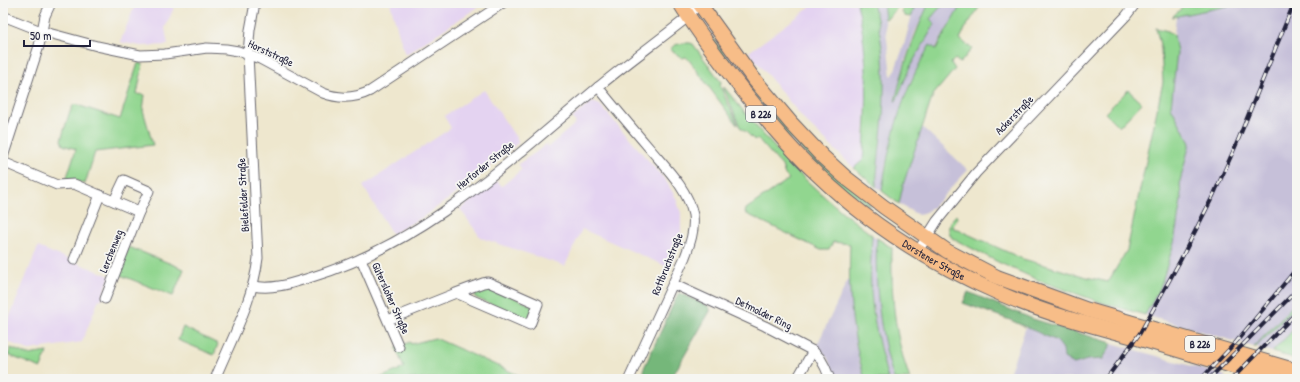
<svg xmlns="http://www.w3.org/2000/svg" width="1300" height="382" font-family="'Patrick Hand',sans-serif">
	<rect width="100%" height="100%" fill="#f6f6f2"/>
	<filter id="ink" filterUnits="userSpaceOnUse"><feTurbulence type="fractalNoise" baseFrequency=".025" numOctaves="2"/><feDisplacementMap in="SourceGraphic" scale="8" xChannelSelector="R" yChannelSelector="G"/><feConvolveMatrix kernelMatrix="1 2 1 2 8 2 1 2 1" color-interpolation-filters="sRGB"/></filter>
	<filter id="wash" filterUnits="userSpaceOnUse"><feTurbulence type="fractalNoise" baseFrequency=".012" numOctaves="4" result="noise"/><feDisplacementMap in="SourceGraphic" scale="16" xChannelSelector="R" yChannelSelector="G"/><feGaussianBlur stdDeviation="0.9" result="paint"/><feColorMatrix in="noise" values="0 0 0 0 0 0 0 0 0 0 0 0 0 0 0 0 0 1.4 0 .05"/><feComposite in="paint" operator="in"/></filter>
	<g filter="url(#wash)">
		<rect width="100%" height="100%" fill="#eee7ce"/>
		<g fill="#e4d3f1">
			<path d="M136 3H176L165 28 168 45 141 46 120 42Z"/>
			<path d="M390 3H484L405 55Z"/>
			<path d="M816 3H857L866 53 867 84 863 160 854 168 806 122 749 52Z"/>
			<path d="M484 90 519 142 482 174 447 200 421 218 392 234 363 186 451 128 444 116Z"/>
			<path d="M593 102 600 105 648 160 666 181 676 198 681 213V232L677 250 670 268 582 229 565 266 481 238 460 209 497 181 502 186 522 169 518 164 535 153 546 144 548 147 576 123 572 118 589 104Z"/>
			<path d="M38 247 110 276 101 300 99 299 82 342 29 350 3 340V333Z"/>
		</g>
		<g fill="#c6c0d9">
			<path d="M873 3H883L891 76 893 75 904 45 915 3H929L915 32 905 61 895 100 896 101 911 65 935 24 930 19 944 3H962L935 49 930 45 921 60 910 83 893 133 885 167 882 191 876 187 882 129 884 68 880 34Z"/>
			<path d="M1229 3H1297V301L1254 347 1145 315 1160 288 1174 243 1181 200 1180 181 1190 143 1171 107 1177 52 1174 35 1176 16 1228 6Z"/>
			<path d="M922 127 968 170 933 207 923 214 918 215 899 204 903 185Z"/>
			<path d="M872 235 877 238V277L883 331 894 379H888L876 329 871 291 870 268Z"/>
			<path d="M849 278 853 330 859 361 865 379H836L827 357 817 345Z"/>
			<path d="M1297 305V326L1289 335 1272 352 1256 347Z"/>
			<path d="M1026 327 1057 341 1074 364 1087 360 1103 359 1112 343 1226 376 1223 379H1007Z"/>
		</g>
		<g fill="#91d68f" stroke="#5a7c65">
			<path d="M857 3H873C881 31 885 62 884 91 884 123 878 155 876 187L854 168 863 160C868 107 869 55 857 3Z"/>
			<path d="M883 3H898C896 10 891 17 885 19Z"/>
			<path d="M903 3H915L912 16 910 17 905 16 902 12Z"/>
			<path d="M929 3H944L930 19 935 24 911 65 896 101H895C903 67 914 35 929 3Z"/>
			<path d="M962 3H982L966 27 960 39 972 49 960 63 955 59 951 63 955 69 933 95 903 185 899 204 882 191C889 140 903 90 930 45L936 49Z"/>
			<path d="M1187 3H1229L1228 6 1172 17Z"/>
			<path d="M1156 28 1168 31 1174 35 1177 52 1171 107 1190 143 1180 181 1181 200 1174 243 1160 288 1145 315 1100 302 1043 282 1000 263 952 238C946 228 949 223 956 215L958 217 952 227 1023 259C1050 266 1079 276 1108 282L1127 250 1163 82 1161 49Z"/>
			<path d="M712 37 742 77 870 204V207L827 175 780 128 710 39Z"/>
			<path d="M683 43H690L693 44 721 82 720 86 737 123V125L689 60 686 57 682 58 670 49 675 45Z"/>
			<path d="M138 63 143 64 137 94 145 95 143 110 153 145 95 152 85 184 74 180H66L76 149 63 145 61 140 69 114 74 104 120 119Z"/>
			<path d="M724 87C748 117 772 146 799 173 822 196 847 216 872 235 871 253 870 272 871 291 873 321 880 350 888 379H865C851 334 848 291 850 244L833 242 829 250H821L745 213 746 209 789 179 785 175 782 166 759 140 753 139 746 132 740 127 724 89Z"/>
			<path d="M1128 90 1142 103 1119 127 1105 113Z"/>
			<path d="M877 238 892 248C891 294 894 335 910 379H894C880 335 874 285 877 238Z"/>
			<path d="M129 247 184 269 173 296 118 274Z"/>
			<path d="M947 259 987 280 1108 322 1072 314 1010 292 946 261Z"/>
			<path d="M486 285 531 305 533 308 529 318 526 319 476 298 475 295 477 290Z"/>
			<path d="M1297 301V305L1256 347H1254Z"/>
			<path d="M1297 326V359L1272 352Z"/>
			<path d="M183 327 218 344 214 355 178 340Z"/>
			<path d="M435 338 527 379H377L404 368 396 348 410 342 411 344Z"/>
			<path d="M11 348 28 355 47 352 41 368 8 355Z"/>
		</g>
		<g fill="#74b77a" stroke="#4b6c5a">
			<path d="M968 292 1033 319 1112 343 1103 359 1087 360 1074 364 1064 358 1063 349 1057 341 1010 320 963 303Z"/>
			<path d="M679 293 708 306 710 309V311L671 379H651L644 374 643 370 677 296Z"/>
		</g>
	</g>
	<g filter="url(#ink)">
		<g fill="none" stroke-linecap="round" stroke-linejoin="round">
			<defs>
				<g id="street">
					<path d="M3 16 41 31 97 46 140 55 165 54 207 48 226 49 238 51 260 59 323 93C339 99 354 99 370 91L503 3"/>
					<path d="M598 87C615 108 632 128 650 149 666 168 688 189 693 215 695 230 690 244 685 257L629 379"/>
					<path d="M3 157 39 46 45 16 51 3"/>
					<path d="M3 162 57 185 74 184 139 212 105 299"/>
					<path d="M114 201 124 180 149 191 139 212"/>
					<path d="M918 251 937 221 976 173 1126 16 1136 3"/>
					<path d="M361 259 399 347"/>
					<path d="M74 260 100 195"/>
					<path d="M673 284 765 326 813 351 820 358 825 367 830 379"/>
					<path d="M253 286C274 290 292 283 312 277 425 243 509 161 597 88 627 63 658 41 688 17L699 3"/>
					<path d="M388 320 456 293 530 325 538 304 488 282 483 283 456 293"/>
					<path d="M215 379C231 340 253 301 258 258L248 54 250 30 255 3"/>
					<path d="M797 379 813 351"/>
				</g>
				<g id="primary">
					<path id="s1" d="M680 3C696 29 714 53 733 78 759 111 786 145 817 174 870 225 934 265 1001 294 1042 312 1086 324 1130 336 1179 350 1228 365 1278 379"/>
					<path d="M699 3 753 78 791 123 823 157 845 177 884 207 947 251 997 277 1088 310 1297 371"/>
				</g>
			</defs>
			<use href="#street" stroke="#69676e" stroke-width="11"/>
			<use href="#primary" stroke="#69676e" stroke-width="16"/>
			<use href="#street" stroke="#fff" stroke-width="9"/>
			<use href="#primary" stroke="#f7bd88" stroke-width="14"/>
			<defs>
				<g id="rail">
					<path d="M1106 379 1140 333 1180 261 1214 194 1236 145 1294 3"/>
					<path d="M1201 379 1236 342 1297 268"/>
					<path d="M1209 379 1297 290"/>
					<path d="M1232 379 1297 312"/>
				</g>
			</defs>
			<use href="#rail" stroke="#22223b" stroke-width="4"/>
			<use href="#rail" stroke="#f6f6f2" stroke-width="2.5" stroke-dasharray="8" stroke-linecap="butt"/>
		</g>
	</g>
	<g text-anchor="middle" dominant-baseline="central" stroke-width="3.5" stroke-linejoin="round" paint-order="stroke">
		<g fill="#f6f6f2" stroke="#626272" stroke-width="1">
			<rect x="746" y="106" width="30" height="16" rx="3"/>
			<rect x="1185" y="336" width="30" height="16" rx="3"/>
		</g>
		<g font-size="10" font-weight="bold" fill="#22223b">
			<text x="761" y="114">B 226</text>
			<text x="1200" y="344">B 226</text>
		</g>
		<g font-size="11" fill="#22223b" stroke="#f6f6f2">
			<text transform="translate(271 53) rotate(25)">Horststraße</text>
			<text transform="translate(1014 115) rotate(-46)">Ackerstraße</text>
			<text transform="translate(485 165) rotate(-39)">Herforder Straße</text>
			<text transform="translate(243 195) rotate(-93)">Bielefelder Straße</text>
			<text transform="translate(111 251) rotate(-68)">Lerchenweg</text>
			<text stroke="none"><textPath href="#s1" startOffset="365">Dorstener Straße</textPath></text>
			<text transform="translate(667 264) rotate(-68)">Rottbruchstraße</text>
			<text transform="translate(391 298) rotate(66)">Gütersloher Straße</text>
			<text transform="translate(764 313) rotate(26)">Detmolder Ring</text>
		</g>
	</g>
	<rect width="1300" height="382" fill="none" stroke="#f6f6f2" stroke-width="16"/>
	<path d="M24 40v6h66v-6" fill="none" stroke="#22223b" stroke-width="2"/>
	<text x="30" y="40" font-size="12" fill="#22223b" stroke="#f6f6f2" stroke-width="3" paint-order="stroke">50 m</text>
</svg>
